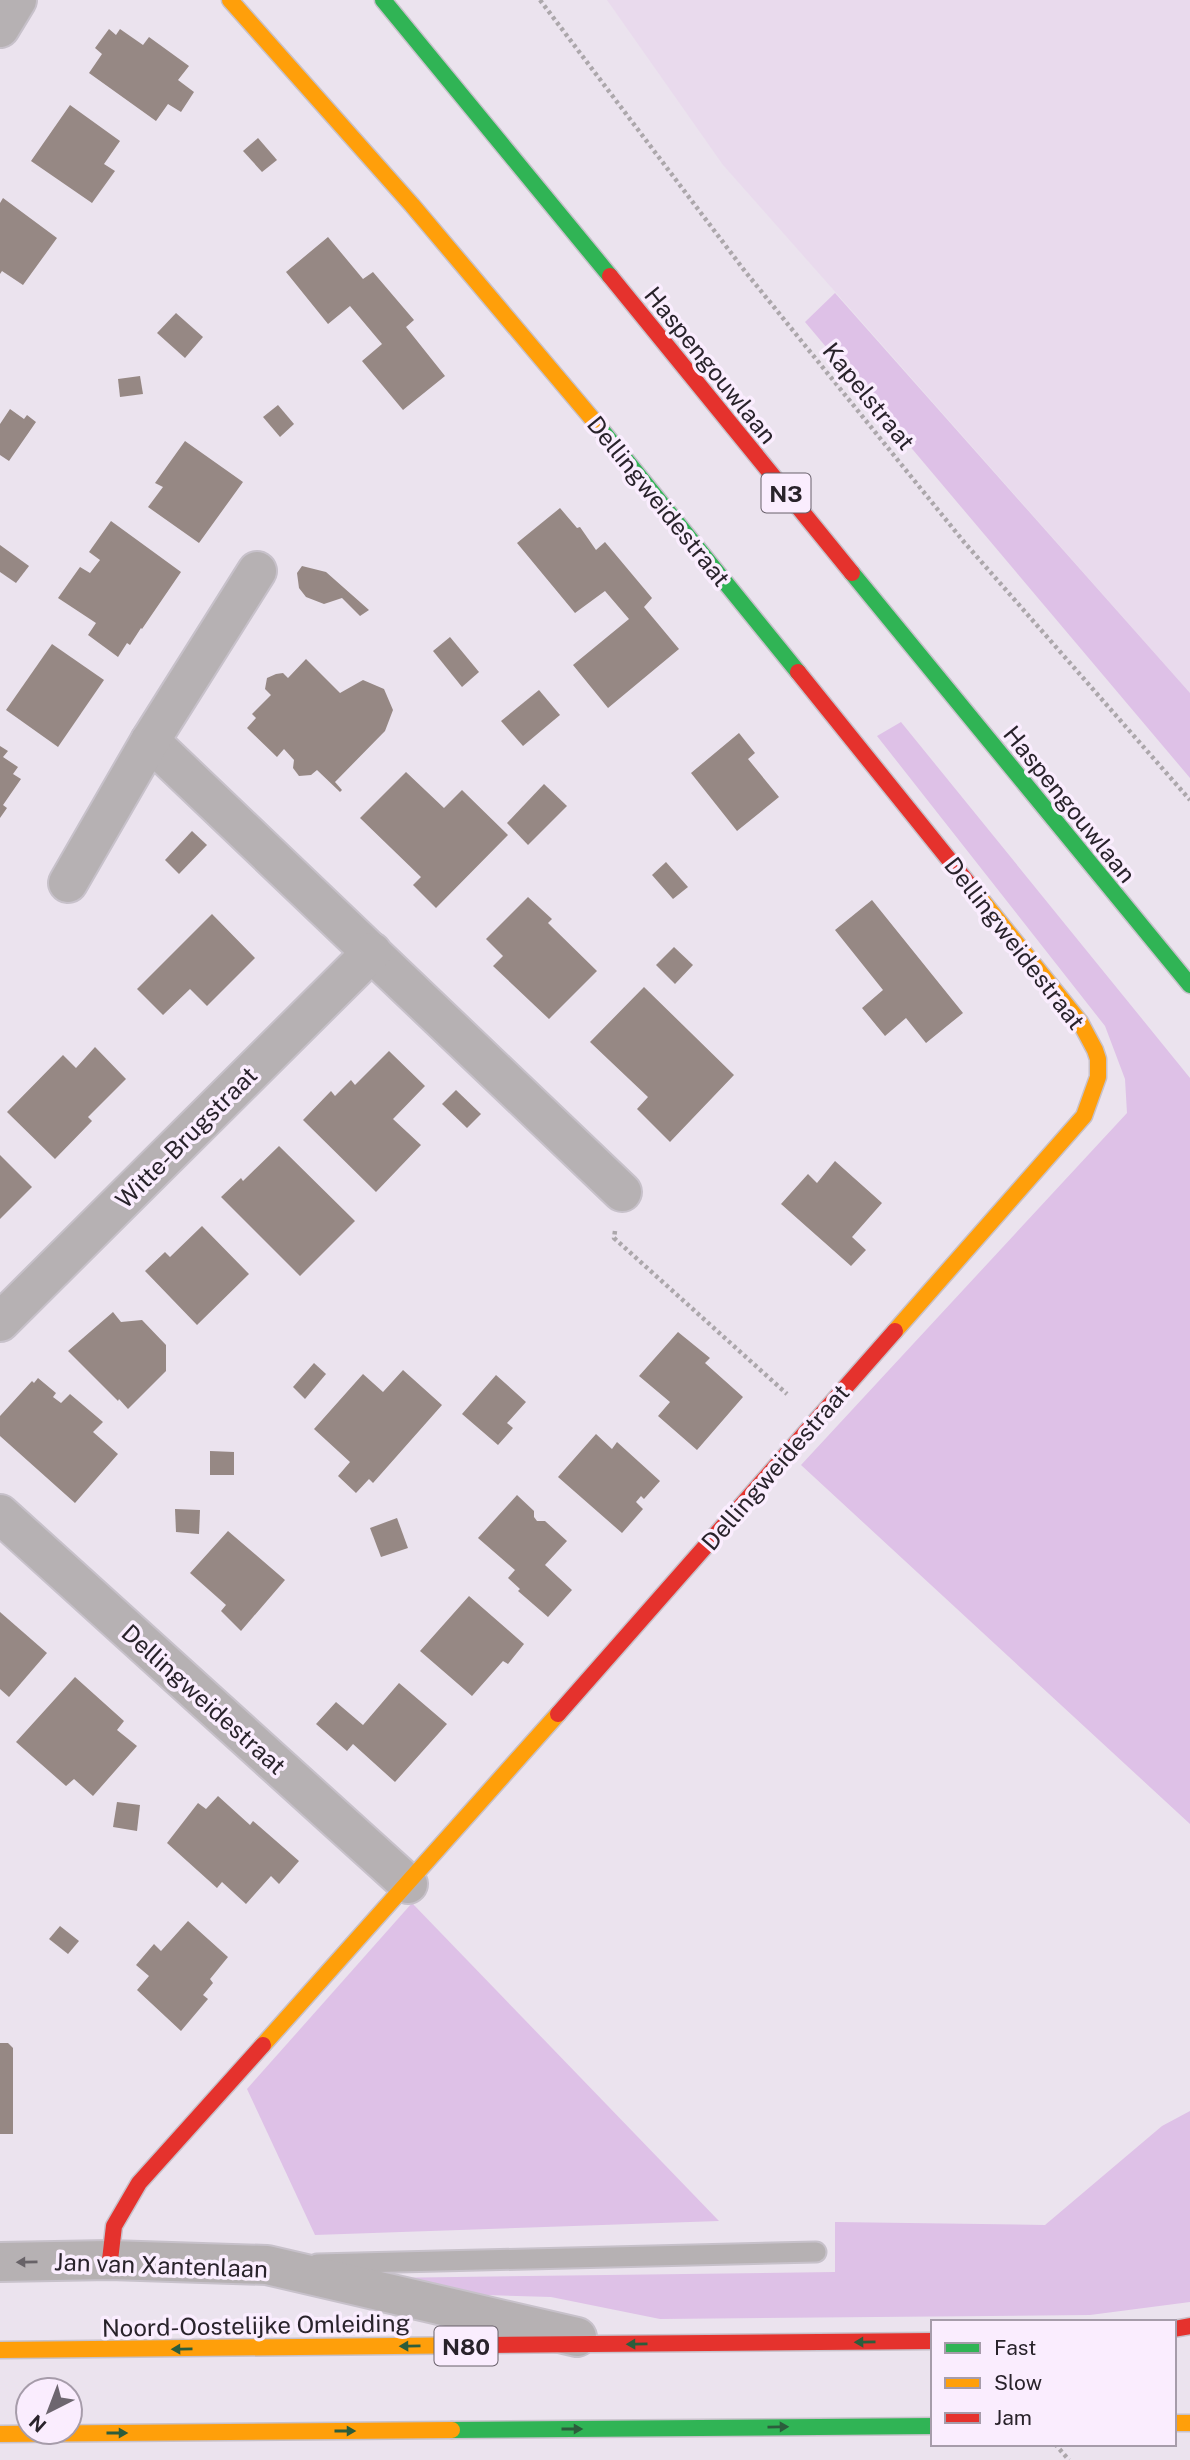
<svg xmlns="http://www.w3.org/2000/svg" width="1190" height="2460" font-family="'Public Sans',sans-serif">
	<rect width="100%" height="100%" fill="#ebe3ee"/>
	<path fill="#e9daed" d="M607 0H1190V693L723 165Z"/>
	<g fill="#dec1e7">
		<path d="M835 293 1190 693V778L805 322Z"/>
		<path d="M901 722 1190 1078V1824L801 1465 1127 1113 1125 1079 1105 1026 877 736Z"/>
		<path d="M412 1903 719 2221 315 2235 247 2089Z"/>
		<path d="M1190 2111V2302L1090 2315 660 2319 551 2297 452 2294 383 2278 835 2272V2222L1045 2225 1162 2126Z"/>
	</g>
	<g fill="#968884">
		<path d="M109 29 116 35 120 29 143 45 149 37 189 66 178 80 194 92 181 112 168 104 156 121 89 73 102 54 95 48Z"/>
		<path d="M70 105 120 141 104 164 115 171 92 203 31 161Z"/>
		<path d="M258 138 277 160 262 172 243 151Z"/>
		<path d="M3 198 57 238 23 285 2 271 0 274V203Z"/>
		<path d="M328 237 363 279 373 272 414 320 406 327 445 376 403 410 362 361 382 344 350 306 328 324 286 272Z"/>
		<path d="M176 313 203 337 185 358 157 333Z"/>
		<path d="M140 376 143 394 120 397 118 379Z"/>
		<path d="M278 405 294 424 280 437 263 417Z"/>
		<path d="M10 409 24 419 27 415 36 422 9 461 0 455V424Z"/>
		<path d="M185 441 243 482 199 543 148 507 163 487 155 483Z"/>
		<path d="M560 508 577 528 580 527 596 550 605 542 652 598 644 607 679 649 608 708 573 665 629 619 605 591 575 613 517 543Z"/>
		<path d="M111 521 181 572 142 629 141 628 130 645 127 643 118 657 88 635 96 623 58 598 80 567 90 573 100 560 89 552Z"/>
		<path d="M0 545 29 566 16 583 0 572Z"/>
		<path d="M302 566 326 572 369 610 360 616 342 598 324 604 306 597 299 588 297 573Z"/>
		<path d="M450 637 479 672 462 687 433 651Z"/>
		<path d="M52 644 104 680 58 747 6 710Z"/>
		<path d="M306 659 340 693 363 680 384 689 393 710 385 731 335 782 342 790 340 792 317 770 311 775 299 776 293 768 294 760 284 749 277 757 247 728 256 718 252 714 271 695 265 689 267 678 276 674 283 673 288 678Z"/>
		<path d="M539 690 560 715 523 746 501 721Z"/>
		<path d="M739 733 755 753 748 759 779 797 737 831 691 773Z"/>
		<path d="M0 746 8 751 3 757 18 767 13 774 21 779 3 805 7 808 0 818Z"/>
		<path d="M406 772 444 808 462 790 508 835 436 908 413 885 421 877 360 818Z"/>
		<path d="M544 784 567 806 528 845 507 823Z"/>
		<path d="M192 831 207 845 179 874 165 860Z"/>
		<path d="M666 862 688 887 673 899 652 875Z"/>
		<path d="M528 897 552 919 548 923 597 971 549 1019 493 966 503 956 486 939Z"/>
		<path d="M872 900 963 1013 926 1043 906 1018 885 1036 862 1008 883 990 835 930Z"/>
		<path d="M212 914 255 958 207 1006 190 989 163 1015 137 989Z"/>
		<path d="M674 947 693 965 675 984 656 965Z"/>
		<path d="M644 987 734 1075 670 1142 637 1109 648 1097 590 1042Z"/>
		<path d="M95 1047 126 1079 88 1117 92 1121 55 1159 7 1112 63 1055 76 1068Z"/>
		<path d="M389 1051 425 1086 393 1119 421 1145 376 1192 303 1120 331 1091 335 1096 351 1080 355 1085Z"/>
		<path d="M456 1090 481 1114 467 1128 442 1104Z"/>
		<path d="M279 1146 355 1221 300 1276 221 1197 241 1178 243 1181Z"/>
		<path d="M0 1155 32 1187 0 1219Z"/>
		<path d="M835 1161 882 1203 852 1237 866 1250 851 1266 781 1204 808 1174 817 1183Z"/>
		<path d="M202 1226 249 1274 197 1325 145 1271 165 1252 170 1257Z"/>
		<path d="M113 1312 121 1322 142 1320 166 1345V1371L128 1409 119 1399 118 1401 68 1351Z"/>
		<path d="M678 1332 710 1358 705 1363 743 1397 697 1450 658 1416 670 1402 639 1376Z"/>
		<path d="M314 1363 326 1374 305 1399 293 1387Z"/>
		<path d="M403 1370 442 1405 373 1483 369 1479 356 1493 338 1476 350 1462 314 1429 363 1374 383 1392Z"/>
		<path d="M496 1375 526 1402 507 1423 513 1428 498 1445 462 1414Z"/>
		<path d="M38 1378 56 1393 53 1397 61 1403 70 1394 103 1422 93 1432 118 1454 75 1503 0 1436V1416L32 1381 34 1383Z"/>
		<path d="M596 1434 612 1449 617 1442 660 1481 644 1499 641 1496 636 1502 643 1509 622 1533 558 1477Z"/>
		<path d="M210 1451 234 1452V1475H210Z"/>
		<path d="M517 1495 534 1511V1517L537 1521H545L567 1541 545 1565 572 1590 548 1617 518 1591 520 1589 508 1578 515 1570 478 1538Z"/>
		<path d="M175 1509 200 1510 199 1534 176 1532Z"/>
		<path d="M397 1518 408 1548 381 1557 370 1528Z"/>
		<path d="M228 1531 285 1580 241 1631 221 1611 226 1605 190 1573Z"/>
		<path d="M469 1596 524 1644 508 1664 503 1661 472 1696 420 1651Z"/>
		<path d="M0 1612 47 1653 9 1697 0 1689Z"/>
		<path d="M75 1677 124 1721 117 1730 137 1746 93 1796 74 1779 66 1786 16 1742Z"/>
		<path d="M399 1683 447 1724 395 1782 353 1744 347 1751 316 1724 336 1702 363 1725Z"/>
		<path d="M218 1796 250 1825 253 1821 299 1861 279 1884 271 1876 246 1904 222 1882 217 1888 167 1843 198 1803 206 1809Z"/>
		<path d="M117 1802 140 1805 137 1831 113 1827Z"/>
		<path d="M188 1921 228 1957 210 1979 213 1983 203 1995 208 1999 181 2031 137 1990 149 1976 136 1965 154 1944 161 1951Z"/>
		<path d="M60 1926 79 1941 68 1954 49 1939Z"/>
		<path d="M0 2043H8L13 2048V2134H0Z"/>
	</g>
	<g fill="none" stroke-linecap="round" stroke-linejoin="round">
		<defs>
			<path id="lane" d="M317 2264 816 2252"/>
			<g id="street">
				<path d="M0 28 17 0"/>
				<path d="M150 741 622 1192"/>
				<path d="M68 883 150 741 257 571"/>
				<path d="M0 1322 372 952"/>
				<path d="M0 1514 408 1884"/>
				<path d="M0 2262 110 2260 267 2265 577 2337"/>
			</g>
			<g id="fast">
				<path d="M383 0 610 276"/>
				<path d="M600 428 798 672"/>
				<path d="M852 573 1190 985"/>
				<path d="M452 2430 933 2426"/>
			</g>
			<g id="slow">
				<path d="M230 0 412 205 600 428"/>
				<path d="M895 1331 1084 1116 1098 1077V1059L1095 1050 1080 1022 976 893"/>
				<path d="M263 2045 558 1714"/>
				<path d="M0 2350 486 2345"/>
				<path d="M1174 2423H1190"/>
				<path d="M0 2434 452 2430"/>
			</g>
			<g id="jam">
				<path d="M610 276 852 573"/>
				<path d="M798 672 976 893"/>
				<path d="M558 1714 895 1331"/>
				<path d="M110 2260 114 2226 139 2183 263 2045"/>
				<path d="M1174 2329 1190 2326"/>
				<path d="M486 2345 933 2341"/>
			</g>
		</defs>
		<use href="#lane" stroke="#c7c1ca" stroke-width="23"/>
		<use href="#street" stroke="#c7c1ca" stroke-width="42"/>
		<use href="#fast" stroke="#c7c1ca" stroke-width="19"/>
		<use href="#slow" stroke="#c7c1ca" stroke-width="19"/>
		<use href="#jam" stroke="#c7c1ca" stroke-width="19"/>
		<g stroke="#aca7ab" stroke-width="4.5" stroke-dasharray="3.5 3.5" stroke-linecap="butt">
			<path d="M540 0 744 270 964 542 1190 800"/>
			<path d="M615 1231 614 1238 787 1394"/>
			<path d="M1055 2444 1069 2460"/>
		</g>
		<use href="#lane" stroke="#b6b1b3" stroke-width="19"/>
		<use href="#street" stroke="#b6b1b3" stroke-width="38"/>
		<use href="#fast" stroke="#30b455" stroke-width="16"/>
		<use href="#slow" stroke="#ff9f0a" stroke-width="16"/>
		<use href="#jam" stroke="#e5322d" stroke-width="16"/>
	</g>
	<defs><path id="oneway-solid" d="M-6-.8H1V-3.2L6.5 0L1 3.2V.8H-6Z" transform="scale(1.75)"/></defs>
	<use fill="#686368" href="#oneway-solid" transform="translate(27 2262) rotate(179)"/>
	<g fill="#2c5d3c">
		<use href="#oneway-solid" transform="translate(865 2342) rotate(179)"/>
		<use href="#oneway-solid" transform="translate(637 2344) rotate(179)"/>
		<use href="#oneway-solid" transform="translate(410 2346) rotate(179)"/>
		<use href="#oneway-solid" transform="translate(182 2349) rotate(179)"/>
		<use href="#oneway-solid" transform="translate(778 2427) rotate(-1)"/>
		<use href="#oneway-solid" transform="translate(572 2429)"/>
		<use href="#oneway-solid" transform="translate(345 2431)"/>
		<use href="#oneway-solid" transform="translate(117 2433)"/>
	</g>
	<g text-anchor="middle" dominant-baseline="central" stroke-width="7" stroke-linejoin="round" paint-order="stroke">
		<g fill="#faedfe" stroke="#68606a" stroke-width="2">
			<rect x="761.5" y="473.5" width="49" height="39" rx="5"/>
			<rect x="434.5" y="2326.5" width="63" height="39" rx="5"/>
		</g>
		<g font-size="23" font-weight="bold" fill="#29232b">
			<text x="786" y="493">N3</text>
			<text x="466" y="2346">N80</text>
		</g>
		<g font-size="24" fill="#29232b" stroke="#faedfe">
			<text transform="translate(711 365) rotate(51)">Haspengouwlaan</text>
			<text transform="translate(869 396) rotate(51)">Kapelstraat</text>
			<text transform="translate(659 501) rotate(51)">Dellingweidestraat</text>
			<text transform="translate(1070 804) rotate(51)">Haspengouwlaan</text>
			<text transform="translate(1015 943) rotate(52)">Dellingweidestraat</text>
			<text transform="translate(186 1137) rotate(-45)">Witte-Brugstraat</text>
			<text transform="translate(775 1467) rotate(-49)">Dellingweidestraat</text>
			<text transform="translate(204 1699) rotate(42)">Dellingweidestraat</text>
			<text transform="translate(161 2265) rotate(2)">Jan van Xantenlaan</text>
			<text transform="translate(256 2325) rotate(-1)">Noord-Oostelijke Omleiding</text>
		</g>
	</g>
	<rect x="931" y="2320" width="245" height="126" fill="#faedfe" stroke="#a69caa" stroke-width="2"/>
	<rect x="945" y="2343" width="35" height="10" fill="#30b455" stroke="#a69caa" stroke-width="2"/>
	<text x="994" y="2355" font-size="21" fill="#29232b">Fast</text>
	<rect x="945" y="2378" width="35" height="10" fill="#ff9f0a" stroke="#a69caa" stroke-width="2"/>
	<text x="994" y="2390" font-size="21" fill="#29232b">Slow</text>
	<rect x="945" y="2413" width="35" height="10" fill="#e5322d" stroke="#a69caa" stroke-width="2"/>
	<text x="994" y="2425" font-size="21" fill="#29232b">Jam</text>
	<g transform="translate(49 2411) rotate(222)"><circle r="33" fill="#faedfe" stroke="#a69caa" stroke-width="2"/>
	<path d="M0-5L12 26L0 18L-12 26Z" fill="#6d666f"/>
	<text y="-10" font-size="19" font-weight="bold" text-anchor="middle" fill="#29232b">N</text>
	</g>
</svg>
